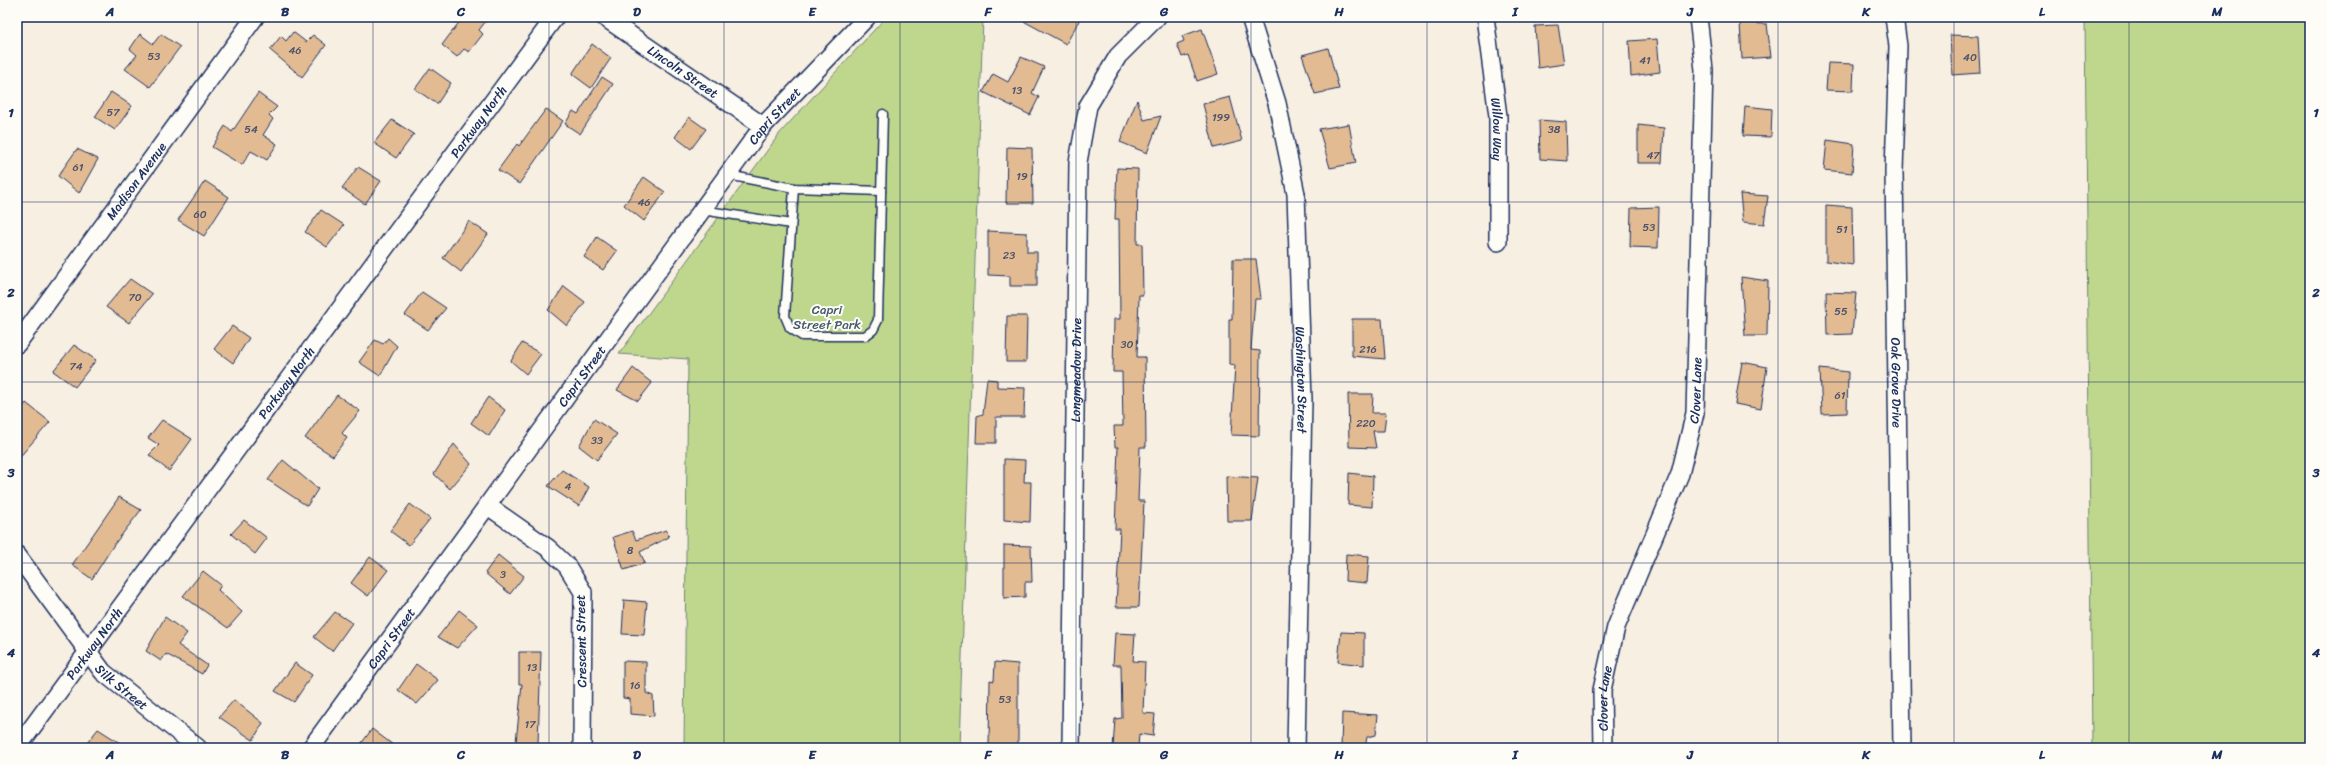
<svg xmlns="http://www.w3.org/2000/svg" width="2327" height="765" font-family="Sriracha,sans-serif">
	<rect width="100%" height="100%" fill="#f8efe3"/>
	<filter id="ink" filterUnits="userSpaceOnUse"><feTurbulence type="fractalNoise" baseFrequency=".025" numOctaves="2"/><feDisplacementMap in="SourceGraphic" scale="8" xChannelSelector="R" yChannelSelector="G"/><feConvolveMatrix kernelMatrix="1 2 1 2 8 2 1 2 1" color-interpolation-filters="sRGB"/></filter>
	<g filter="url(#ink)">
		<g fill="#bfd78d" stroke="#6d8376">
			<path d="M886 17H983L959 748H684L688 359 619 354 780 133Z"/>
			<path d="M2085 17H2310V748H2092Z"/>
		</g>
		<g fill="#e2bb93" stroke="#1b2f5e">
			<path d="M463 17H489L479 30 483 34 469 52 464 49 457 57 442 45Z"/>
			<path d="M1016 17H1081L1066 44Z"/>
			<path d="M1740 23 1767 24 1771 57 1742 59Z"/>
			<path d="M1558 25 1564 64 1538 68 1535 26Z"/>
			<path d="M1202 29 1218 74 1197 81 1188 55 1182 57 1177 44 1184 41 1182 36Z"/>
			<path d="M293 32 306 42 313 35 326 45 302 77 270 50 281 36 286 41Z"/>
			<path d="M140 34 153 44 161 34 180 47 150 87 125 69 137 55 130 49Z"/>
			<path d="M1950 35 1978 36 1980 73 1952 75Z"/>
			<path d="M1657 39 1660 72 1631 76 1629 41Z"/>
			<path d="M592 44 611 58 591 88 572 74Z"/>
			<path d="M1328 48 1339 89 1315 94 1302 55Z"/>
			<path d="M1021 57 1044 67 1032 93 1039 97 1030 115 983 92 993 74 1008 82Z"/>
			<path d="M1828 63 1854 64 1853 91 1826 90Z"/>
			<path d="M430 68 451 83 437 104 415 89Z"/>
			<path d="M602 77 613 84 580 134 565 124 573 111 578 114Z"/>
			<path d="M111 92 132 106 115 130 95 117Z"/>
			<path d="M258 93 277 107 269 115 273 119 263 135 277 144 267 160 251 151 242 165 212 147 225 126 232 132Z"/>
			<path d="M1230 97 1242 141 1214 148 1203 104Z"/>
			<path d="M1137 100 1144 120 1161 116 1147 153 1120 142Z"/>
			<path d="M1745 106 1772 109 1771 137 1743 136Z"/>
			<path d="M546 109 563 121 519 184 498 170 517 144 519 146Z"/>
			<path d="M689 117 706 129 691 149 675 137Z"/>
			<path d="M392 120 414 134 396 158 374 143Z"/>
			<path d="M1539 120 1566 122 1567 161 1540 159Z"/>
			<path d="M1349 124 1356 163 1330 168 1319 129Z"/>
			<path d="M1638 125 1664 128 1662 163H1638Z"/>
			<path d="M1827 140 1854 144 1852 173 1824 170Z"/>
			<path d="M1007 147 1032 148 1033 203H1006Z"/>
			<path d="M77 149 98 159 79 193 58 176Z"/>
			<path d="M358 167 381 181 365 204 342 188Z"/>
			<path d="M1117 168 1138 169 1137 244H1142L1143 295H1139L1137 357H1145L1146 447H1140L1138 501H1144L1139 607H1116L1120 529H1115L1118 447H1115L1114 426H1123L1122 372H1113L1114 319H1120L1119 219H1115Z"/>
			<path d="M644 177 665 192 644 221 624 205Z"/>
			<path d="M205 181 229 197 204 236 178 220Z"/>
			<path d="M1740 194 1768 196 1764 224 1743 222Z"/>
			<path d="M1826 205 1852 207 1853 265 1826 261Z"/>
			<path d="M1659 207 1658 248 1630 247 1631 208Z"/>
			<path d="M321 210 344 225 327 247 305 232Z"/>
			<path d="M469 221 488 234 461 272 443 258Z"/>
			<path d="M988 231 1027 233V252H1037V286H1010V276L988 275Z"/>
			<path d="M597 237 617 251 603 270 584 257Z"/>
			<path d="M1233 259H1256L1261 299H1255L1251 350 1260 351 1259 436 1231 435 1235 365 1229 364V319H1232Z"/>
			<path d="M1741 277 1768 281 1767 336H1745Z"/>
			<path d="M130 279 152 294 129 323 106 307Z"/>
			<path d="M564 286 585 302 567 326 548 310Z"/>
			<path d="M422 292 446 308 428 330 405 315Z"/>
			<path d="M1826 292 1856 293 1852 334 1827 335Z"/>
			<path d="M1007 316H1027L1026 362H1006Z"/>
			<path d="M1352 319H1382L1385 359 1352 356Z"/>
			<path d="M232 326 249 338 233 363 214 349Z"/>
			<path d="M388 338 397 346 380 376 359 362 375 340 383 344Z"/>
			<path d="M522 343 541 354 526 374 511 361Z"/>
			<path d="M74 345 96 360 75 387 53 371Z"/>
			<path d="M1742 362 1767 367 1761 409 1735 404Z"/>
			<path d="M633 368 652 383 638 401 617 390Z"/>
			<path d="M1820 369 1848 372 1847 413 1822 414Z"/>
			<path d="M987 379 997 380V387L1025 388 1024 417H996V443H976L977 416 983 414Z"/>
			<path d="M1348 394H1373L1372 413H1386L1384 431H1373L1376 448 1349 447Z"/>
			<path d="M337 395 360 411 342 433 347 438 333 456 305 438Z"/>
			<path d="M488 397 505 410 489 436 471 423Z"/>
			<path d="M26 403 50 422 17 460V414Z"/>
			<path d="M594 419 617 434 597 460 579 446Z"/>
			<path d="M162 420 192 439 169 471 149 455 159 445 148 438Z"/>
			<path d="M454 444 471 464 450 489 434 474Z"/>
			<path d="M1004 459 1025 460 1024 482H1031L1030 522 1004 520Z"/>
			<path d="M283 460 318 489 307 506 268 480Z"/>
			<path d="M562 470 589 487 579 506 548 486Z"/>
			<path d="M1349 473 1373 476 1372 507 1348 505Z"/>
			<path d="M1226 476 1258 478 1252 521H1227Z"/>
			<path d="M119 497 141 510 113 546 92 579 72 565Z"/>
			<path d="M410 504 430 519 409 545 390 531Z"/>
			<path d="M244 520 267 538 255 554 231 534Z"/>
			<path d="M666 530 669 537 640 552 645 563 624 570 613 537 632 531 636 540Z"/>
			<path d="M1004 545 1031 546 1032 582H1025V597L1004 598Z"/>
			<path d="M1346 554 1369 556 1367 583 1345 581Z"/>
			<path d="M498 555 524 576 510 594 485 573Z"/>
			<path d="M370 557 388 570 368 596 351 583Z"/>
			<path d="M203 571 221 585 218 590 242 612 228 628 183 596Z"/>
			<path d="M624 600 647 602 644 635 622 634Z"/>
			<path d="M459 610 478 625 457 648 438 637Z"/>
			<path d="M335 612 352 623 332 651 314 637Z"/>
			<path d="M165 617 187 633 178 645 207 665 202 674 166 654 161 661 146 651Z"/>
			<path d="M1341 632 1364 633V665L1338 662Z"/>
			<path d="M1115 633 1135 634 1133 661 1145 662 1143 713 1155 714 1153 736 1139 734 1138 748H1113L1115 719 1122 718 1121 665H1113Z"/>
			<path d="M519 652H541L538 744 516 742 522 684H519Z"/>
			<path d="M623 661 646 662V693L653 696 654 716 630 714V699L623 698Z"/>
			<path d="M995 662 1018 664V748L989 747 990 680 994 681Z"/>
			<path d="M295 663 312 675 294 702 275 691Z"/>
			<path d="M416 664 438 680 417 704 398 690Z"/>
			<path d="M234 700 263 723 253 740 219 717Z"/>
			<path d="M1342 713 1378 715 1376 735 1367 737 1365 748H1341Z"/>
			<path d="M98 729 128 748H83Z"/>
			<path d="M372 729 397 748H358Z"/>
		</g>
		<g fill="none" stroke-linecap="round" stroke-linejoin="round">
			<defs>
				<g id="lane">
					<path d="M728 175 794 188 881 191"/>
					<path d="M794 188 785 316 790 328 802 336H865L873 330 878 320 883 114"/>
					<path d="M702 210 791 224"/>
				</g>
				<g id="street">
					<path id="s1" d="M604 17 763 126"/>
					<path id="s2" d="M1250 17 1277 103 1296 194 1303 400 1296 748"/>
					<path id="s3" d="M1485 17 1498 116V242"/>
					<path id="s4" d="M1894 17 1898 46 1894 171 1902 748"/>
					<path id="s5" d="M17 344 255 17"/>
					<path d="M488 506 548 548 567 566 583 592 582 748"/>
					<path id="s6" d="M17 555 103 672 198 748"/>
					<path id="s7" d="M17 748 555 17"/>
					<path id="s8" d="M311 748 763 126 867 17"/>
					<path id="s9" d="M1071 748 1078 162 1088 106 1118 56 1157 17"/>
					<path id="s10" d="M1603 748 1602 690 1616 627 1680 474 1695 413 1704 70 1698 17"/>
				</g>
			</defs>
			<use href="#lane" stroke="#1b2f5e" stroke-width="11"/>
			<use href="#street" stroke="#1b2f5e" stroke-width="20"/>
			<use href="#lane" stroke="#fdfcf7" stroke-width="8"/>
			<use href="#street" stroke="#fdfcf7" stroke-width="17"/>
		</g>
	</g>
	<path fill="none" stroke="#1b2f5e" stroke-width="1" stroke-opacity="0.55" d="M198 17V748M373 17V748M549 17V748M724 17V748M900 17V748M1076 17V748M1251 17V748M1427 17V748M1603 17V748M1778 17V748M1954 17V748M2129 17V748M17 202H2310M17 382H2310M17 563H2310"/>
	<g text-anchor="middle" dominant-baseline="central" stroke-width="4" stroke-linejoin="round" paint-order="stroke">
		<g font-size="11" fill="#4d526b">
			<text x="295" y="50">46</text>
			<text x="154" y="56">53</text>
			<text x="1970" y="57">40</text>
			<text x="1645" y="60">41</text>
			<text x="1017" y="90">13</text>
			<text x="113" y="112">57</text>
			<text x="1221" y="117">199</text>
			<text x="251" y="129">54</text>
			<text x="1554" y="129">38</text>
			<text x="1653" y="155">47</text>
			<text x="78" y="167">61</text>
			<text x="1022" y="176">19</text>
			<text x="644" y="202">46</text>
			<text x="200" y="214">60</text>
			<text x="1649" y="227">53</text>
			<text x="1842" y="229">51</text>
			<text x="1009" y="255">23</text>
			<text x="135" y="297">70</text>
			<text x="1841" y="311">55</text>
			<text x="1127" y="344">30</text>
			<text x="1368" y="349">216</text>
			<text x="76" y="366">74</text>
			<text x="1840" y="395">61</text>
			<text x="1366" y="423">220</text>
			<text x="597" y="440">33</text>
			<text x="568" y="486">4</text>
			<text x="630" y="550">8</text>
			<text x="503" y="574">3</text>
			<text x="532" y="667">13</text>
			<text x="635" y="685">16</text>
			<text x="1005" y="699">53</text>
			<text x="530" y="724">17</text>
		</g>
		<g font-size="13" fill="#1b2f5e" stroke="#fdfcf7">
			<text stroke="none"><textPath href="#s1" startOffset="96">Lincoln Street</textPath></text>
			<text stroke="none"><textPath href="#s8" startOffset="784">Capri Street</textPath></text>
			<text stroke="none"><textPath href="#s7" startOffset="778">Parkway North</textPath></text>
			<text stroke="none"><textPath href="#s3" startOffset="113">Willow Way</textPath></text>
			<text stroke="none"><textPath href="#s5" startOffset="202">Madison Avenue</textPath></text>
			<text stroke="none"><textPath href="#s9" startOffset="378">Longmeadow Drive</textPath></text>
			<text stroke="none"><textPath href="#s8" startOffset="460">Capri Street</textPath></text>
			<text stroke="none"><textPath href="#s2" startOffset="369">Washington Street</textPath></text>
			<text stroke="none"><textPath href="#s7" startOffset="454">Parkway North</textPath></text>
			<text stroke="none"><textPath href="#s4" startOffset="366">Oak Grove Drive</textPath></text>
			<text stroke="none"><textPath href="#s10" startOffset="374">Clover Lane</textPath></text>
			<text stroke="none"><textPath href="#s8" startOffset="136">Capri Street</textPath></text>
			<text transform="translate(581 641) rotate(-91)">Crescent Street</text>
			<text stroke="none"><textPath href="#s7" startOffset="130">Parkway North</textPath></text>
			<text stroke="none"><textPath href="#s6" startOffset="169">Silk Street</textPath></text>
			<text stroke="none"><textPath href="#s10" startOffset="50">Clover Lane</textPath></text>
		</g>
		<g font-size="13" fill="#44596a" stroke="#fdfcf7">
			<text x="827" y="309">Capri<tspan x="827" dy="15">Street Park</tspan></text>
		</g>
	</g>
	<rect width="2327" height="765" fill="none" stroke="#fdfcf7" stroke-width="44"/>
	<rect x="22" y="22" width="2283" height="721" fill="none" stroke="#1b2f5e" stroke-width="1.5"/>
	<g font-size="13" text-anchor="middle" font-weight="bold" fill="#1b2f5e">
		<text x="110" y="16">A</text>
		<text x="285" y="16">B</text>
		<text x="461" y="16">C</text>
		<text x="637" y="16">D</text>
		<text x="812" y="16">E</text>
		<text x="988" y="16">F</text>
		<text x="1164" y="16">G</text>
		<text x="1339" y="16">H</text>
		<text x="1515" y="16">I</text>
		<text x="1690" y="16">J</text>
		<text x="1866" y="16">K</text>
		<text x="2042" y="16">L</text>
		<text x="2217" y="16">M</text>
		<text x="11" y="117">1</text>
		<text x="2316" y="117">1</text>
		<text x="11" y="297">2</text>
		<text x="2316" y="297">2</text>
		<text x="11" y="477">3</text>
		<text x="2316" y="477">3</text>
		<text x="11" y="657">4</text>
		<text x="2316" y="657">4</text>
		<text x="110" y="759">A</text>
		<text x="285" y="759">B</text>
		<text x="461" y="759">C</text>
		<text x="637" y="759">D</text>
		<text x="812" y="759">E</text>
		<text x="988" y="759">F</text>
		<text x="1164" y="759">G</text>
		<text x="1339" y="759">H</text>
		<text x="1515" y="759">I</text>
		<text x="1690" y="759">J</text>
		<text x="1866" y="759">K</text>
		<text x="2042" y="759">L</text>
		<text x="2217" y="759">M</text>
	</g>
</svg>
